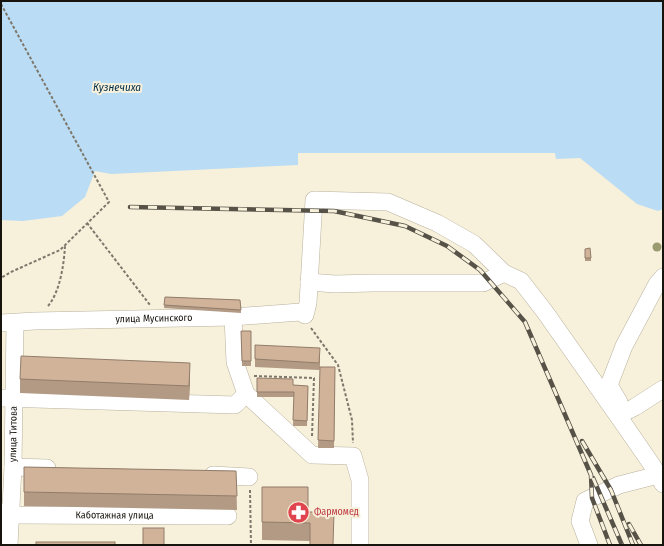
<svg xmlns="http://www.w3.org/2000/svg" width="664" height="546" font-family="'Fira Sans Condensed',sans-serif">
	<rect width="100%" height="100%" fill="#f7f0db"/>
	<path fill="#badcf4" d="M1 1H663V209L658 211 637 204 580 158 556 159 555 153H298V165L111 174 95 171 85 197 62 216 23 221 1 220Z"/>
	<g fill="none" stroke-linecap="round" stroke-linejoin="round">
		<defs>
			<g id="minor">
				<path d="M309 282 335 284 372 283H483L504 273"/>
				<path d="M233 317 235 362 246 394 312 455 353 456 360 480V545"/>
				<path id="s1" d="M1 323 35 321 233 317 300 312 305 315 308 303 314 200 388 202 437 223 474 244 504 273 521 281 545 312 623 423 652 465 663 484"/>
				<path d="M1 398 235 405 246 394"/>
				<path d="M619 402 609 385 624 346 657 284 663 277"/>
				<path d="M625 412 635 407 663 389"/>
				<path d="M13 467 47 468"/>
				<path d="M213 475 249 477"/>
				<path id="s2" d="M1 512 11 515 228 516"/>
				<path id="s3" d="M9 545 13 467 15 323"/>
				<path d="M589 545 580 521 585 501 619 485 658 475"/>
			</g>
		</defs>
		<use href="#minor" stroke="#b8b19d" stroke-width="18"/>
		<g stroke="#7d786b" stroke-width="2" stroke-dasharray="3 2" stroke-linecap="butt">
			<path d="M1 4 109 202 60 250 11 272 1 278"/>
			<path d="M87 223 150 305"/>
			<path d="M48 306C60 292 64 264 65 246"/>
			<path d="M311 328 338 365 352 420 353 443"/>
			<path d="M254 376 314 378 312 436"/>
			<path d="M250 490 251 545"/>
		</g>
		<use href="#minor" stroke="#fff" stroke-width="17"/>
		<defs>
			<g id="rail">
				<path d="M130 207 334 211 405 226 447 246 480 270 525 322 591 475 592 498 610 545"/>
				<path d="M582 441 611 490 633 545"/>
				<path d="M593 478 622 545"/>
				<path d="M629 524 641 545"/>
			</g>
		</defs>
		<use href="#rail" stroke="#565247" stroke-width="4.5"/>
		<use href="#rail" stroke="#f7f0db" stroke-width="3" stroke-dasharray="9" stroke-linecap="butt"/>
	</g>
	<circle fill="#9b9b72" cx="657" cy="247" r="4.5"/>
	<g fill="#b39a84">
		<path d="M585 249 591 258V261H585Z"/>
		<path d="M165 297 240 300 241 313 164 308Z"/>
		<path d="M241 331H251V366H242Z"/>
		<path d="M320 356V367H335L334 448H318L320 368 319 370 255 367V359Z"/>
		<path d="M190 376 189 400 20 393V379Z"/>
		<path d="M257 378 293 385 308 386 307 426H293L294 397H257Z"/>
		<path d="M24 467 236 471 237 510 24 506Z"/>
		<path d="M262 487 308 512H334L310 541 262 540Z"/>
	</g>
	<path fill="#927d6b" d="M190 363V376L189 400V386Z"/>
	<g fill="#d0b399" stroke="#927d6b">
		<path d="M590 248 591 258H585V249Z"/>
		<path d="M165 297 240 300 241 310 164 305Z"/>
		<path d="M241 331H251V361H242Z"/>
		<path d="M255 345 320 348 319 363 255 359Z"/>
		<path d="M21 356 190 363 189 386 20 379Z"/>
		<path d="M320 367H335L334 441 318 440Z"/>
		<path d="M257 378 293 379V385L308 386 307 421 293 420 294 392H257Z"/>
		<path d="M24 467 236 471 237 496 24 492Z"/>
		<path d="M262 487H308V512H334L333 545H310V523L262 522Z"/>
		<rect x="143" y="528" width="21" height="17"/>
		<rect x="36" y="542" width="79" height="3"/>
	</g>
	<defs>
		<symbol id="pharmacy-disc" viewBox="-11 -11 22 22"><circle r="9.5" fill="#e0444e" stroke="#f7f0db"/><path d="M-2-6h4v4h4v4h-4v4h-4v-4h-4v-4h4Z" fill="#fff"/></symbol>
	</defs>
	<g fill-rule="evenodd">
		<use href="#pharmacy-disc" x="286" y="500" width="25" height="25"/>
	</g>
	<g text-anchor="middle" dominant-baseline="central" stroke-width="4" stroke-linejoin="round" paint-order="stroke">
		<g font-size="10" fill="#17140d" stroke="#f7f0db">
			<text stroke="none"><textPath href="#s1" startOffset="153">улица Мусинского</textPath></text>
			<text stroke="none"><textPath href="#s3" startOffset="111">улица Титова</textPath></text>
			<text stroke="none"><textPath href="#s2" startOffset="114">Каботажная улица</textPath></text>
		</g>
		<g font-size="10" fill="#be3a42" stroke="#f7f0db" text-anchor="start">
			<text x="314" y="512">Фармомед</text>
		</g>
		<g font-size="11" font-style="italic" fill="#032e46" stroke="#f7f0db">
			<text x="117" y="87">Кузнечиха</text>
		</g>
	</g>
	<rect width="664" height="546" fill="none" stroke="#17140d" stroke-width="4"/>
</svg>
